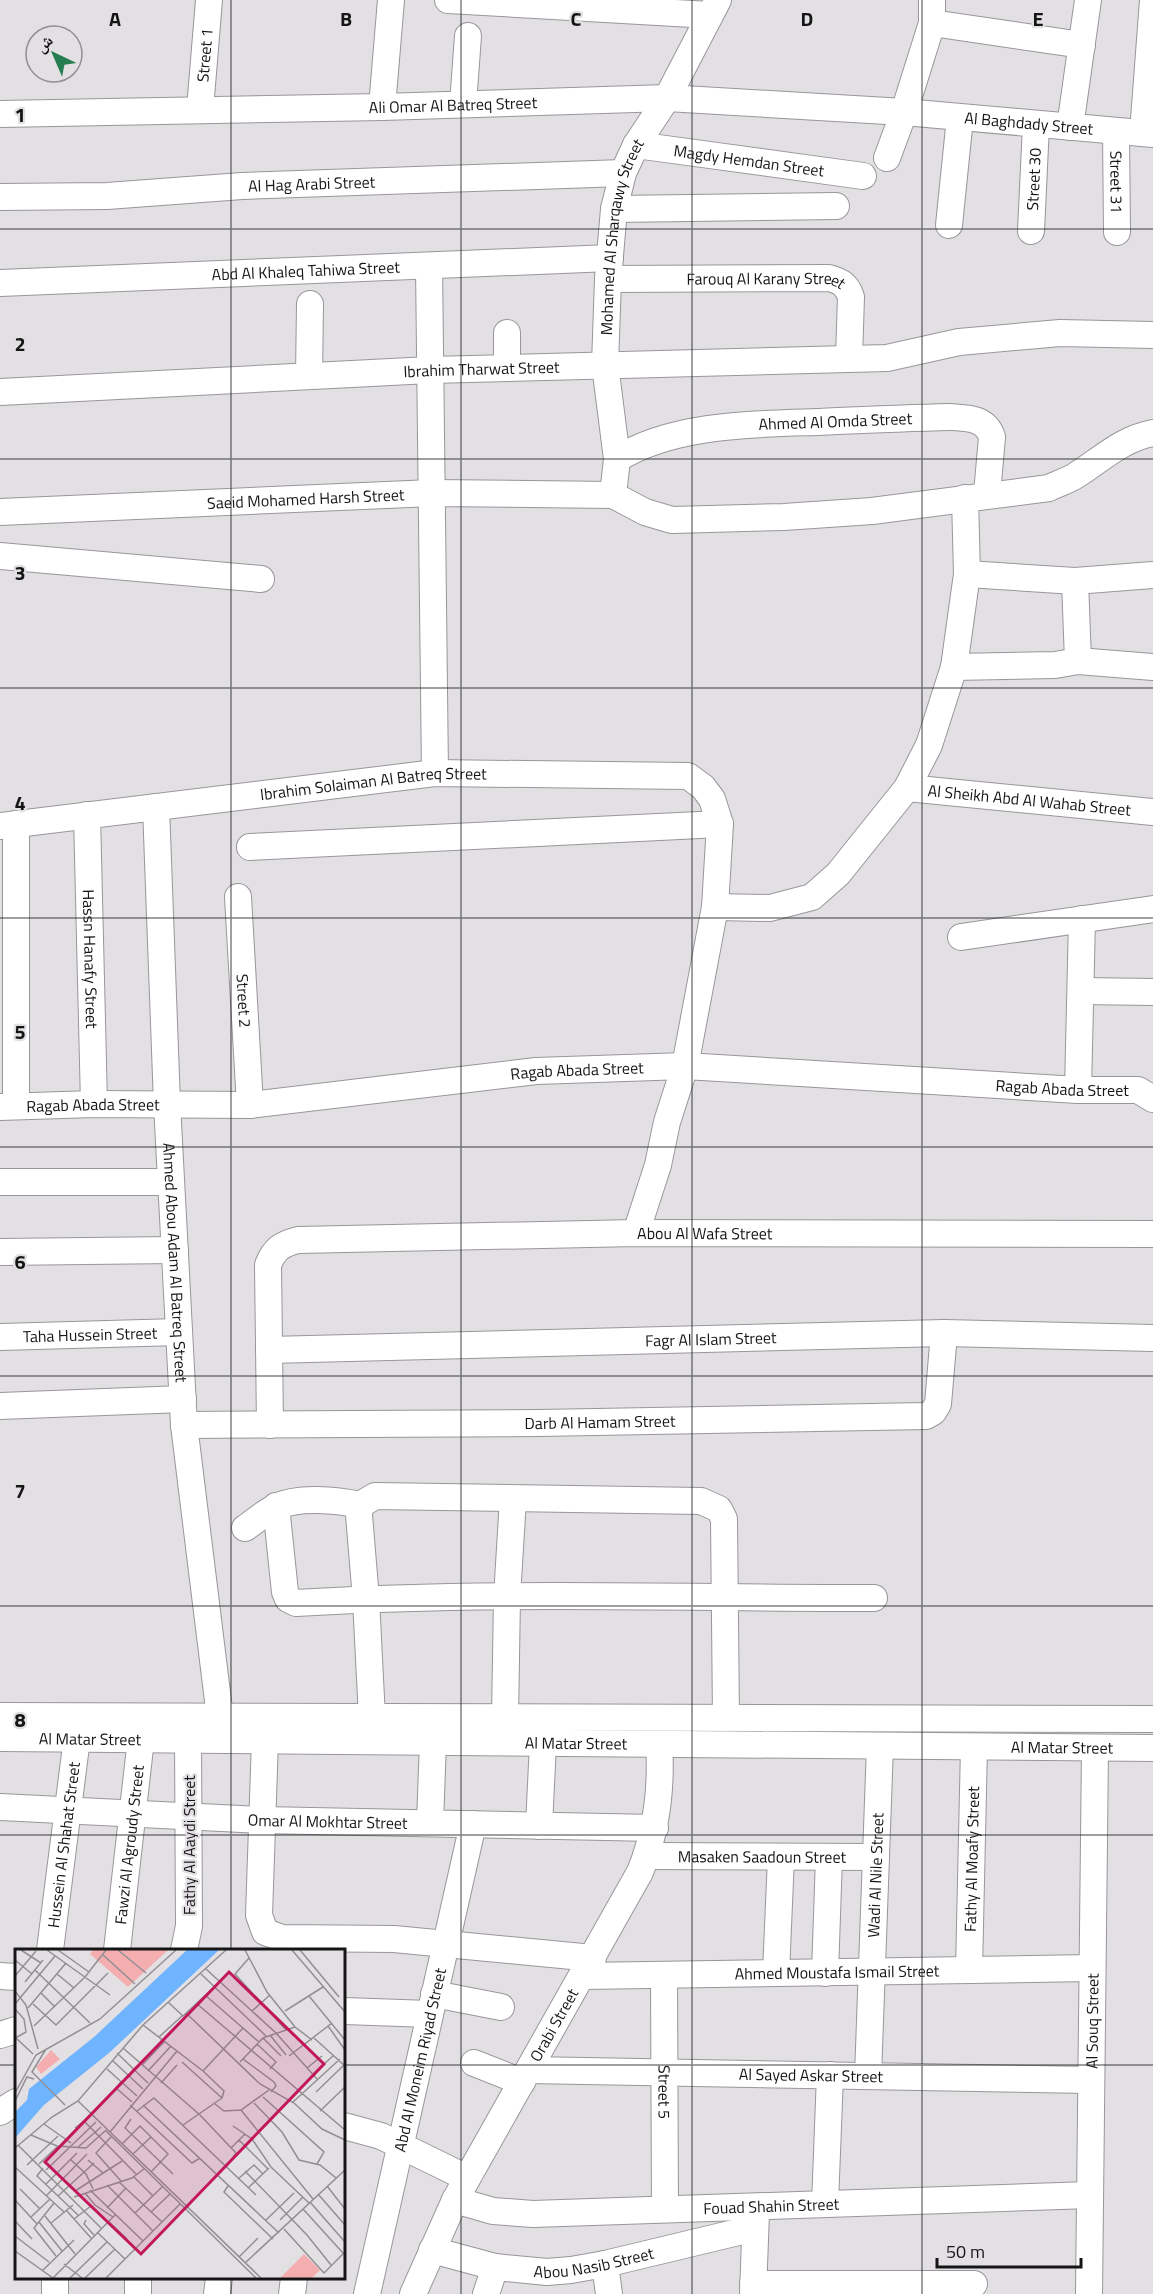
<svg xmlns="http://www.w3.org/2000/svg" width="1153" height="2294" font-family="'Titillium Web','Noto Naskh Arabic',sans-serif">
	<rect width="100%" height="100%" fill="#e3e0e4"/>
	<g fill="none" stroke-linecap="round" stroke-linejoin="round">
		<defs>
			<g id="minor">
				<path d="M448 0 710 15"/>
				<path d="M932 23 1082 45"/>
				<path d="M463 104 468 36"/>
				<path d="M382 107 391 0"/>
				<path id="s1" d="M200 109 209 0"/>
				<path id="s2" d="M0 114 382 107 667 98 904 112 1153 134"/>
				<path d="M1070 127 1088 0"/>
				<path id="s3" d="M1116 131 1117 232"/>
				<path d="M1143 133 1153 0"/>
				<path id="s4" d="M636 145 863 176"/>
				<path d="M887 158 904 112 932 23V0"/>
				<path id="s5" d="M0 197 107 196 242 186 623 173"/>
				<path d="M614 209 836 206"/>
				<path d="M949 225 960 118"/>
				<path id="s6" d="M1031 231 1036 125"/>
				<path d="M429 266 435 773"/>
				<path id="s7" d="M608 279 829 278C841 281 847 285 851 297L849 358"/>
				<path id="s8" d="M0 283 610 258"/>
				<path d="M507 368V333"/>
				<path d="M309 376 310 304"/>
				<path id="s9" d="M0 392 430 370 887 358 959 342 1060 333 1153 335"/>
				<path id="s10" d="M617 459C673 424 753 424 817 422 862 420 906 418 950 417 968 418 986 418 992 437L987 494"/>
				<path id="s11" d="M613 495 617 459 605 365 608 279 614 209 623 173 636 145 667 98 718 0"/>
				<path id="s12" d="M0 512 432 493 613 495 645 512 672 520 784 517 872 511 1049 488C1057 484 1067 481 1075 476 1101 460 1121 439 1153 433"/>
				<path d="M0 556 261 579"/>
				<path d="M967 574 1075 581 1153 575"/>
				<path d="M1075 581 1078 661"/>
				<path d="M954 667 1055 665 1078 661 1153 667"/>
				<path id="s13" d="M907 788 1153 812"/>
				<path id="s14" d="M156 807 167 1104 184 1425 220 1717"/>
				<path id="s15" d="M87 815 94 1104"/>
				<path id="s16" d="M0 826 435 773 688 776 703 787 712 799 720 824 715 907 685 1066 667 1122 658 1165 636 1233"/>
				<path d="M250 847 720 824"/>
				<path id="s17" d="M238 897 250 1105"/>
				<path d="M715 907 770 908 812 897 838 874 907 788 929 745 954 667 967 574 965 498"/>
				<path d="M961 937 1153 909"/>
				<path d="M1081 991 1153 992"/>
				<path d="M1078 1090 1082 919"/>
				<path d="M16 1106V824"/>
				<path id="s18" d="M0 1107 94 1104 250 1105 536 1071 685 1066 1078 1090H1138L1153 1099"/>
				<path d="M0 1182H171"/>
				<path d="M0 1252 175 1250"/>
				<path id="s19" d="M0 1337 179 1332"/>
				<path id="s20" d="M269 1350 944 1333 1153 1338"/>
				<path d="M0 1406 183 1399"/>
				<path id="s21" d="M184 1425 539 1423 926 1416 933 1412 938 1404 944 1333"/>
				<path id="s22" d="M270 1425 268 1265C274 1249 282 1244 298 1240L636 1233 1153 1234"/>
				<path d="M276 1506 285 1592 288 1599 296 1603C488 1591 681 1598 874 1598"/>
				<path d="M245 1528C254 1522 265 1512 276 1507 298 1496 337 1500 360 1505"/>
				<path d="M0 1716 1153 1719"/>
				<path d="M372 1718 366 1599 359 1515 360 1505 375 1496 701 1501 719 1509 724 1519 726 1718"/>
				<path d="M505 1718 507 1597 513 1499"/>
				<path id="s23" d="M0 1738 1153 1748"/>
				<path d="M265 1740 259 1915 265 1932 282 1938 394 1939 593 1958"/>
				<path id="s24" d="M0 1807 262 1820 655 1828"/>
				<path d="M430 1823 433 1742"/>
				<path d="M539 1826 543 1743"/>
				<path id="s25" d="M646 1856 876 1857"/>
				<path id="s26" d="M50 1950 77 1738"/>
				<path id="s27" d="M117 1950 141 1739"/>
				<path d="M184 1950 189 1926 188 1739"/>
				<path id="s28" d="M969 1970 974 1747"/>
				<path d="M776 1973 781 1857"/>
				<path d="M825 1973 829 1857"/>
				<path id="s29" d="M664 1975 665 2209"/>
				<path d="M0 1976 16 1977"/>
				<path id="s30" d="M582 1976 1092 1968"/>
				<path d="M434 1994 501 2007"/>
				<path d="M344 2011 430 2014"/>
				<path d="M0 2035 16 2030"/>
				<path d="M474 2063 522 2082"/>
				<path id="s31" d="M529 2070 1091 2080"/>
				<path id="s32" d="M868 2076 880 1746"/>
				<path d="M0 2112 16 2102"/>
				<path d="M344 2126 381 2136 467 2178"/>
				<path id="s33" d="M455 2200 493 2211 533 2214 1090 2195"/>
				<path d="M825 2204 830 2075"/>
				<path id="s34" d="M432 2250 495 2267 547 2272 571 2270 605 2264 755 2228"/>
				<path d="M605 2264 609 2294"/>
				<path d="M753 2284H974"/>
				<path d="M55 2294V2278"/>
				<path d="M138 2294V2278"/>
				<path d="M217 2294 219 2278"/>
				<path d="M292 2294 294 2278"/>
				<path id="s35" d="M367 2294 473 1824"/>
				<path id="s36" d="M413 2294 455 2200 640 1872C657 1830 662 1789 659 1744"/>
				<path d="M486 2294 495 2267"/>
				<path d="M753 2294 756 2212"/>
				<path id="s37" d="M1089 2294 1095 1748"/>
			</g>
		</defs>
		<use href="#minor" stroke="#98969a" stroke-width="28"/>
		<use href="#minor" stroke="#fff" stroke-width="26"/>
	</g>
	<path fill="none" stroke="#161516" stroke-width="1.5" stroke-opacity="0.55" d="M231 0V1950M461 0V2294M692 0V2294M922 0V2294M0 229H1153M0 459H1153M0 688H1153M0 918H1153M0 1147H1153M0 1376H1153M0 1606H1153M0 1835H1153M0 2065H16M344 2065H1153M231 2278V2294"/>
	<g text-anchor="middle" dominant-baseline="central" stroke-width="4.5" stroke-linejoin="round" paint-order="stroke">
		<g font-size="16" fill="#161516" stroke="#e3e0e4">
			<text stroke="none"><textPath href="#s1" startOffset="54">Street 1</textPath></text>
			<text stroke="none"><textPath href="#s2" startOffset="453">Ali Omar Al Batreq Street</textPath></text>
			<text stroke="none"><textPath href="#s2" startOffset="1030">Al Baghdady Street</textPath></text>
			<text stroke="none"><textPath href="#s4" startOffset="114">Magdy Hemdan Street</textPath></text>
			<text stroke="none"><textPath href="#s6" startOffset="52">Street 30</textPath></text>
			<text stroke="none"><textPath href="#s3" startOffset="51">Street 31</textPath></text>
			<text stroke="none"><textPath href="#s5" startOffset="312">Al Hag Arabi Street</textPath></text>
			<text stroke="none"><textPath href="#s11" startOffset="261">Mohamed Al Sharqawy Street</textPath></text>
			<text stroke="none"><textPath href="#s8" startOffset="306">Abd Al Khaleq Tahiwa Street</textPath></text>
			<text stroke="none"><textPath href="#s7" startOffset="158">Farouq Al Karany Street</textPath></text>
			<text stroke="none"><textPath href="#s9" startOffset="482">Ibrahim Tharwat Street</textPath></text>
			<text stroke="none"><textPath href="#s10" startOffset="224">Ahmed Al Omda Street</textPath></text>
			<text stroke="none"><textPath href="#s12" startOffset="306">Saeid Mohamed Harsh Street</textPath></text>
			<text stroke="none"><textPath href="#s16" startOffset="376">Ibrahim Solaiman Al Batreq Street</textPath></text>
			<text stroke="none"><textPath href="#s13" startOffset="123">Al Sheikh Abd Al Wahab Street</textPath></text>
			<text stroke="none"><textPath href="#s15" startOffset="144">Hassn Hanafy Street</textPath></text>
			<text stroke="none"><textPath href="#s17" startOffset="104">Street 2</textPath></text>
			<text stroke="none"><textPath href="#s18" startOffset="579">Ragab Abada Street</textPath></text>
			<text stroke="none"><textPath href="#s18" startOffset="1065">Ragab Abada Street</textPath></text>
			<text stroke="none"><textPath href="#s18" startOffset="93">Ragab Abada Street</textPath></text>
			<text stroke="none"><textPath href="#s22" startOffset="608">Abou Al Wafa Street</textPath></text>
			<text stroke="none"><textPath href="#s14" startOffset="456">Ahmed Abou Adam Al Batreq Street</textPath></text>
			<text stroke="none"><textPath href="#s19" startOffset="90">Taha Hussein Street</textPath></text>
			<text stroke="none"><textPath href="#s20" startOffset="442">Fagr Al Islam Street</textPath></text>
			<text stroke="none"><textPath href="#s21" startOffset="416">Darb Al Hamam Street</textPath></text>
			<text stroke="none"><textPath href="#s23" startOffset="90">Al Matar Street</textPath></text>
			<text stroke="none"><textPath href="#s23" startOffset="576">Al Matar Street</textPath></text>
			<text stroke="none"><textPath href="#s23" startOffset="1062">Al Matar Street</textPath></text>
			<text stroke="none"><textPath href="#s24" startOffset="328">Omar Al Mokhtar Street</textPath></text>
			<text stroke="none"><textPath href="#s26" startOffset="106">Hussein Al Shahat Street</textPath></text>
			<text stroke="none"><textPath href="#s27" startOffset="106">Fawzi Al Agroudy Street</textPath></text>
			<text transform="translate(189 1845) rotate(-90)">Fathy Al Aaydi Street</text>
			<text stroke="none"><textPath href="#s25" startOffset="116">Masaken Saadoun Street</textPath></text>
			<text stroke="none"><textPath href="#s28" startOffset="111">Fathy Al Moafy Street</textPath></text>
			<text stroke="none"><textPath href="#s32" startOffset="201">Wadi Al Nile Street</textPath></text>
			<text stroke="none"><textPath href="#s30" startOffset="255">Ahmed Moustafa Ismail Street</textPath></text>
			<text stroke="none"><textPath href="#s37" startOffset="273">Al Souq Street</textPath></text>
			<text stroke="none"><textPath href="#s36" startOffset="304">Orabi Street</textPath></text>
			<text stroke="none"><textPath href="#s35" startOffset="240">Abd Al Moneim Riyad Street</textPath></text>
			<text stroke="none"><textPath href="#s31" startOffset="282">Al Sayed Askar Street</textPath></text>
			<text stroke="none"><textPath href="#s29" startOffset="117">Street 5</textPath></text>
			<text stroke="none"><textPath href="#s33" startOffset="318">Fouad Shahin Street</textPath></text>
			<text stroke="none"><textPath href="#s34" startOffset="165">Abou Nasib Street</textPath></text>
		</g>
	</g>
	<g transform="translate(15 1949)">
		<rect width="330" height="330" fill="#e3e0e4"/>
		<path d="M36 101 45 110 26 125 21 118ZM289 305 305 321 297 329H265Z" fill="#f5aeb0"/>
		<path d="M78 1H153L113 38 75 5Z" fill="#f5aeb0"/>
		<path d="M172 1H204L94 104 29 156 0 189V163L12 151 14 140 79 88Z" fill="#6fb4fe"/>
		<path fill="none" stroke="#918f92" stroke-width="1.5" d="M6 1 26 14M32 1 95 46M43 1 74 23M103 1 131 24M230 1 252 43 280 78 297 91M277 1 330 63M285 1 324 48M87 5 120 35M234 9 220 25 271 81M0 11 17 25M191 20 261 84 302 130M20 21 75 74M185 24 251 87M42 25 59 39M0 27 21 2M10 33 28 11M0 42 11 56 23 100M26 44 40 58M190 46 244 93M294 47 330 91M153 53 168 67 198 39M181 54 330 181M0 55 40 7M18 55 41 76 93 24M13 59 51 14M0 60 9 70 11 83 0 89M237 62 255 46M270 62 308 38M171 64 245 135 279 154 307 180 330 191M128 76 188 122 209 142 207 149M19 77 70 28 91 1M313 77 330 101M255 86 271 106M144 88 167 67M1 89 18 105M248 89 266 107M299 89 330 117M242 95 261 113 255 120M108 99 185 166 221 204 211 218M31 100 17 123 50 156M102 104 133 134M274 107 317 74M228 110 259 133 261 137 256 143M98 112 128 140M167 113 207 149M225 113 248 89 280 78M127 116 149 93M292 119 307 107M92 120 122 147M133 122 156 97M188 122 228 79M298 125 319 106M106 133 101 139 117 153M146 134 162 116M301 143 329 116M0 144 21 106 85 70 161 1M248 148 309 203 302 215M0 152 12 128 19 130M63 152 246 329M278 153 325 110M239 154 267 183 284 211 305 216 321 229M200 155 209 162 226 161 254 141M115 156 177 214 185 209M128 156 264 284M226 161 298 250M122 162 139 149 241 246M305 162 330 138M116 170 110 179 158 225M69 172 122 226M29 175 56 194M168 176 207 149M218 177 237 190 256 218 294 254M60 179 75 167M90 181 241 329M95 183 162 102M16 186 42 197 71 199 90 182M96 188 81 204 106 232M224 191 253 220M107 195 125 177 153 205 136 223M3 196 86 279M0 199 37 168 63 152 128 76 211 1M62 199 86 178M216 199 230 185M118 205 136 188M55 210 71 225 78 240M73 211 88 224M24 215 42 198M12 216 43 187M0 218 49 263M28 219 22 227 63 266M31 221 81 173M230 222 292 286 316 316M119 228 138 247M223 230 239 216 248 225M104 233 147 273M31 235 62 204M92 236 138 282M213 237 209 243 258 290M312 237 330 260M233 239 254 219M5 240 25 260M75 241 128 292M60 242 107 212M70 244 80 256 98 268M303 245 330 276M31 247 72 205M43 247 79 214M59 248 117 229 129 220M0 251 22 275M295 253 330 293M39 254 19 279 41 307M92 259 111 239M288 260 328 304M51 261 76 289M136 263 155 245M120 264 147 238M30 267 60 305M16 268 35 250M59 270 76 257M71 271 69 275 79 286M251 271 279 244M265 271 288 248M0 272 17 290M93 272 112 290M24 273 47 302M36 274 58 256M269 280 309 324 330 303M82 283 110 310M0 287 34 313M0 302 38 329 100 266M224 308 243 289M230 314 330 221M49 315 67 329M27 322 59 291M55 329 92 293M70 329 100 300M91 329 165 255"/>
		<path fill="#c2185b" fill-opacity="0.15" stroke="#c2185b" stroke-width="3" d="M214 23 309 115 126 305 30 213Z"/>
		<rect width="330" height="330" fill="none" stroke="#161516" stroke-width="3"/>
	</g>
	<g font-size="20" text-anchor="middle" font-weight="bold" fill="#161516" stroke="#e3e0e4" stroke-width="4.5" stroke-linejoin="round" paint-order="stroke">
		<text x="115" y="26">A</text>
		<text x="346" y="26">B</text>
		<text x="576" y="26">C</text>
		<text x="807" y="26">D</text>
		<text x="1038" y="26">E</text>
		<text x="20" y="122">1</text>
		<text x="20" y="351">2</text>
		<text x="20" y="580">3</text>
		<text x="20" y="810">4</text>
		<text x="20" y="1039">5</text>
		<text x="20" y="1269">6</text>
		<text x="20" y="1498">7</text>
		<text x="20" y="1727">8</text>
	</g>
	<g transform="translate(54 54) rotate(316)"><circle r="28" fill="#e3e0e4" stroke="#918f92" stroke-width="1.5"/>
	<path d="M0-4.5L10 22L0 15L-10 22Z" fill="#267d51"/>
	<text y="-9" font-size="16" font-weight="bold" text-anchor="middle" fill="#161516">ش</text>
	</g>
	<path d="M937 2258v9h144v-9" fill="none" stroke="#161516" stroke-width="3"/>
	<text x="946" y="2258" font-size="18" fill="#161516" stroke="#e3e0e4" stroke-width="4.5" paint-order="stroke">50 m</text>
</svg>
